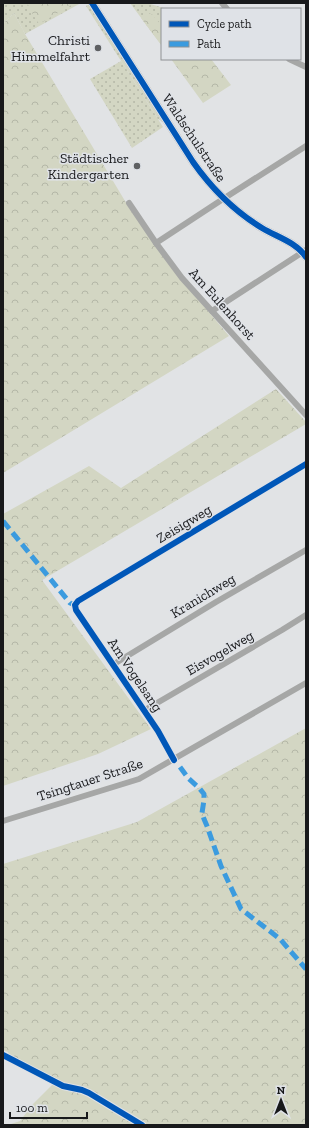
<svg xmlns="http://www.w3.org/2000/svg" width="309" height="1128" font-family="'Zilla Slab',serif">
	<defs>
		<pattern id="grass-dots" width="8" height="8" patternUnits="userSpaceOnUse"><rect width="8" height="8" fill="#d3d6c3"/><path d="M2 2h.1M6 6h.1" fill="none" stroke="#b4b7a7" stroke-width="1.8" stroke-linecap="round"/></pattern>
		<pattern id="forest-crowns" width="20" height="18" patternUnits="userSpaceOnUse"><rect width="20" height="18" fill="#d3d6c3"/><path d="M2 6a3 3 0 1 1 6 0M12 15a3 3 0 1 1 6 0" fill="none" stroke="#b4b7a7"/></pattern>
	</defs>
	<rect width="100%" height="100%" fill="#e1e3e5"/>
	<g fill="url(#grass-dots)">
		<path d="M4 3 9 4 81 3 25 34 14 13 3 24V4Z"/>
		<path d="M91 3 164 123 158 119 86 6Z"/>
		<path d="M130 3H147L167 9H162V46Z"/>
		<path d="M121 61 163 127 132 148 90 79Z"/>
	</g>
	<g fill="url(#forest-crowns)">
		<path d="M32 3H75L39 24 27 5Z"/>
		<path d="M14 13 25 34 128 206 208 311 229 336 3 473V24Z"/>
		<path d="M151 13 162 26V46L141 18Z"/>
		<path d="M171 59H211L231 85 203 103Z"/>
		<path d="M276 389 306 422V424L42 580 151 729 98 754 3 786V514L89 466 121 488Z"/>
		<path d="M306 728V1125H8L20 1121 33 1104 56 1081 9 1056 8 1052 3 1050V864L137 822Z"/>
	</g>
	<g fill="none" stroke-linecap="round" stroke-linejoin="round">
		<g stroke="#a6a7a6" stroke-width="6">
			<path d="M222 3 227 9"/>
			<path d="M289 59 306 67"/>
			<path d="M129 203 156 243 182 278 306 415"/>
			<path d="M156 243 223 199 306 146"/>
			<path d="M212 311 306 250"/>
			<path d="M114 664 216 602 306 550"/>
			<path d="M145 710 282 630 306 615"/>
			<path d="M174 760 158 731 76 610 75 605 78 601 306 464"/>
			<path d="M3 821 139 779 306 683"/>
		</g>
		<path stroke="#a6a7a6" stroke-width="8" d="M92 3 193 162C212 189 234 211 262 228 277 237 296 242 306 257"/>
		<g stroke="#3b9bdf" stroke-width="5" stroke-dasharray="10 5" stroke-linecap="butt">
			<path d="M3 521 70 603 75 605"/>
			<path d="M180 767 188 778 200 789 204 794V800L202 813 204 819 207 826 221 866 241 909 280 939 306 969"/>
		</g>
		<defs>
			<g id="cycleway">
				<path d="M92 3 193 162C212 189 234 211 262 228 277 237 296 242 306 257"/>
				<path d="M174 760 158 731 76 610 75 605 78 601 306 464"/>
				<path d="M3 1055 63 1086 82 1090 89 1093 142 1125"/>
			</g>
		</defs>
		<use href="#cycleway" stroke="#dfe2e7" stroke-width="8"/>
		<use href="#cycleway" stroke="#0057b8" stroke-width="6"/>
	</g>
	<g fill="#5e6062" stroke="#dfe2e7" stroke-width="1.5">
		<circle cx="98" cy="48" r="4"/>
		<circle cx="137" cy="166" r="4"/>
	</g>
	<g text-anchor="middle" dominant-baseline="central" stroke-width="3" stroke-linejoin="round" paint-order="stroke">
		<g font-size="14" fill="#18191b" stroke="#dfe2e7" text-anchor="end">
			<text x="90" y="40">Christi<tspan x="90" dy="16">Himmelfahrt</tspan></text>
			<text x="129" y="158">Städtischer<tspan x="129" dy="16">Kindergarten</tspan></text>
		</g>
		<g font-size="14" fill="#18191b" stroke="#dfe2e7">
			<text transform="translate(194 138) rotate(56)">Waldschulstraße</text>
			<text transform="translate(222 304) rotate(48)">Am Eulenhorst</text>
			<text transform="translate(184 524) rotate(-31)">Zeisigweg</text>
			<text transform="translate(203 596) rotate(-31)">Kranichweg</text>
			<text transform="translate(220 653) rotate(-30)">Eisvogelweg</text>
			<text transform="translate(135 675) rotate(56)">Am Vogelsang</text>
			<text transform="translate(90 780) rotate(-18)">Tsingtauer Straße</text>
		</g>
	</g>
	<rect width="309" height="1128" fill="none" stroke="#18191b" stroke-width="8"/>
	<rect x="161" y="8" width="140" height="52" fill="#dfe2e7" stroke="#8f9295"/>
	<rect x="169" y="21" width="20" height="6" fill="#0057b8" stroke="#8f9295"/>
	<text x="197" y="28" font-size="12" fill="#18191b">Cycle path</text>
	<rect x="169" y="41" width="20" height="6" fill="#3b9bdf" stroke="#8f9295"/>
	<text x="197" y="48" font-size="12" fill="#18191b">Path</text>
	<g transform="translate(281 1100)" stroke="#dfe2e7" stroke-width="3" paint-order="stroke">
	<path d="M0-3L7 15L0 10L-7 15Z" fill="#18191b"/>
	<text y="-6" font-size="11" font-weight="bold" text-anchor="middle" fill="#18191b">N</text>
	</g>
	<path d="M10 1112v6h77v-6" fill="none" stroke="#18191b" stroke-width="2"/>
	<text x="16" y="1112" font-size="12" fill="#18191b" stroke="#dfe2e7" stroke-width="3" paint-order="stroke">100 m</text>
</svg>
